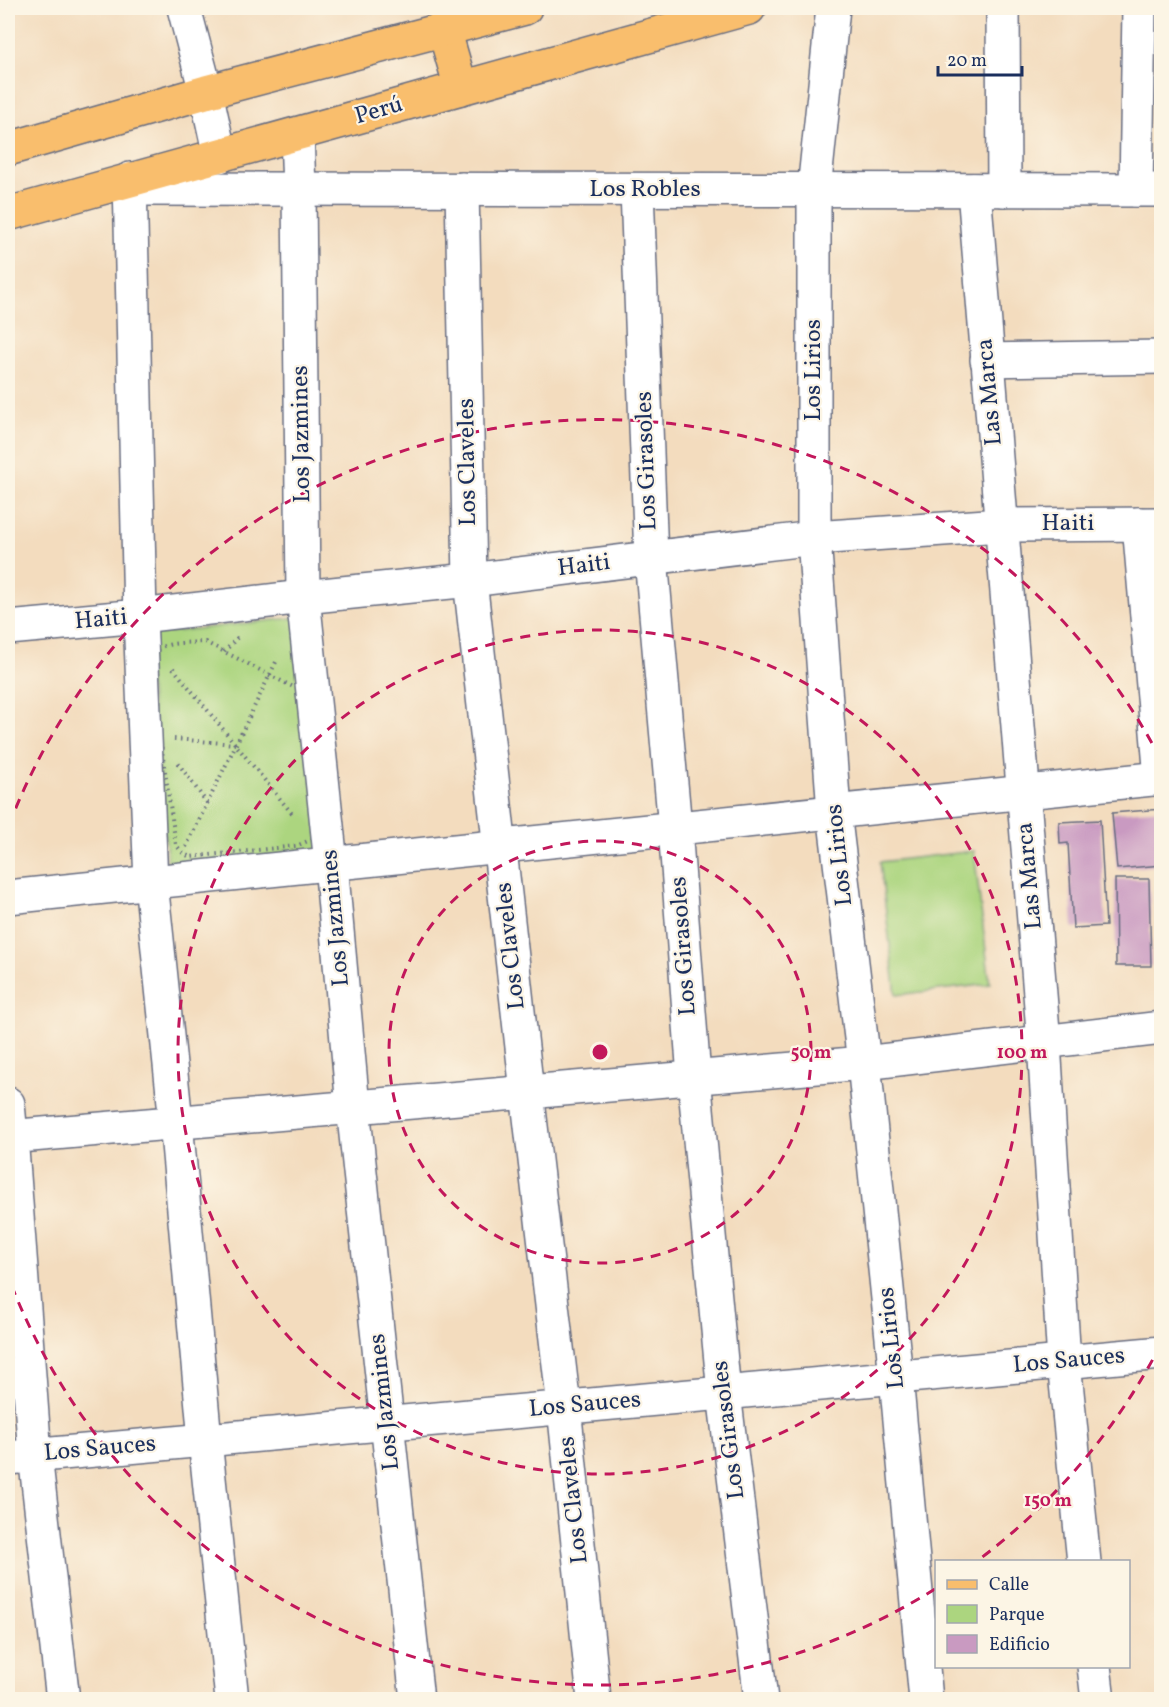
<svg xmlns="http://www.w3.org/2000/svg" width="1169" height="1707" font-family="Vollkorn,serif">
	<rect width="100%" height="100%" fill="#fcf5e5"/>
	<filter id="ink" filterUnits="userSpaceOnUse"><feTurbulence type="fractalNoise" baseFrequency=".0167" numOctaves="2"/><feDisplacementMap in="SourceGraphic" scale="12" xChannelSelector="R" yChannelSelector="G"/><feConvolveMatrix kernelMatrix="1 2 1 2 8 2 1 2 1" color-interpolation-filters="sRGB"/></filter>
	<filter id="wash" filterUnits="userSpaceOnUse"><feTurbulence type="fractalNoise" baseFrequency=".008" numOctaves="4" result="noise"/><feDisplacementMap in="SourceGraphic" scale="24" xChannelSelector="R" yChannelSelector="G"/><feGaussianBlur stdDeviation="1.35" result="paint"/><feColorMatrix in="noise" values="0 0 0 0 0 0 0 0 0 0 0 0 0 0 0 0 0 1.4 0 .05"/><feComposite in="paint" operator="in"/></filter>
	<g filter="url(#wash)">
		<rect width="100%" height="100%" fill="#f3dcbe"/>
		<g fill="#acd57f" stroke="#64826e" stroke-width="1.5">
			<path d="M300 617 325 852 168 865 144 635Z"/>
			<path d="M974 851 990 984 896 995 880 862Z"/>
		</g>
		<g id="blocks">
			<g fill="#c99ac1">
				<path d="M1162 809V865L1117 869 1112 813Z"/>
				<path d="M1100 820 1106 926 1073 928 1068 843 1060 844 1059 822Z"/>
				<path d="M1115 879H1149L1151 966H1116Z"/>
			</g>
		</g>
	</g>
	<g filter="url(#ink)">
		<use href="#blocks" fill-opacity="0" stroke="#676c80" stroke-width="1.5"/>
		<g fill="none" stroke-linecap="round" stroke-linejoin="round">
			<defs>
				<g id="minor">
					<path d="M184 8 206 92 220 156"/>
					<path d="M833 8 814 190V538L834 812 864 1063 896 1377 926 1700"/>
					<path d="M1003 8 1004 190"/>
					<path d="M297 134 299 189 303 597 331 864 353 1107 417 1700"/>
					<path d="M130 179 140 616 151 882 176 1122 205 1440 232 1700"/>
					<path d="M129 189 1162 190"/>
					<path d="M462 189 470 580 527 1092 564 1407 594 1700"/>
					<path d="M637 190 651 558 675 828 694 1077 724 1393 761 1700"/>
					<path d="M974 190 1044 1043 1064 1362 1084 1562"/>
					<path d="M1136 190 1139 8"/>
					<path d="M987 360 1162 357"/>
					<path d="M1139 524 1161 778"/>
					<path d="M8 628 140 616 303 597 470 580 814 538 1001 525 1162 524"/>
					<path d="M8 897 1162 778"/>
					<path d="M8 1104 11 1136 35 1455 63 1700"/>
					<path d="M8 1137 864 1063 1162 1028"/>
					<path d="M8 1458 1162 1353"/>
					<path d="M1094 1666 1098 1700"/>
				</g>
				<g id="major">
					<path d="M444 29 461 88"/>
					<path d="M8 149 206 92 525 8"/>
					<path d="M8 214 749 8"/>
				</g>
			</defs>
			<use href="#minor" stroke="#676c80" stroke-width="36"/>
			<use href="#major" stroke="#676c80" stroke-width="36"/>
			<g stroke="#676c80" stroke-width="4" stroke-dasharray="1.5 4.5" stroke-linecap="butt">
				<path d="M205 642 301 691 316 829 313 839 296 846 190 857 183 853 176 845 151 677C152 670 151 659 154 653 161 641 192 643 205 642Z"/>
				<path d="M224 652 237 638H240"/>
				<path d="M173 668 294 816"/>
				<path d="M174 739 235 744"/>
				<path d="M178 763 207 803"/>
				<path d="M186 847 277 660"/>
			</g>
			<use href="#minor" stroke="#fff" stroke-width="33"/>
			<use href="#major" stroke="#f9be6d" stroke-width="33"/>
		</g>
	</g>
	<g fill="none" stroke="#c2185b" stroke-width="3" stroke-dasharray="10 8">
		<circle cx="600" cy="1052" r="211"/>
		<circle cx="600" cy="1052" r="422"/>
		<path d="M1161 1344A633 633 0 0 1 977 1561M935 1589A633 633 0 0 1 9 1279M9 825A633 633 0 0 1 1161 760"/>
	</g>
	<g text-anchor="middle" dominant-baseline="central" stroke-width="4.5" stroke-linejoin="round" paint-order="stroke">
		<g font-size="24" fill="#1b2f5e" stroke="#fcf5e5">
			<text transform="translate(379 111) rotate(-16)">Perú</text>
			<text x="645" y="190">Los Robles</text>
			<text transform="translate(814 370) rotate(-90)">Los Lirios</text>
			<text transform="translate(990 392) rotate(-95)">Las Marca</text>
			<text transform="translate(302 434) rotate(-91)">Los Jazmines</text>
			<text transform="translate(647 461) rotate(-92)">Los Girasoles</text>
			<text transform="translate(468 462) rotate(-91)">Los Claveles</text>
			<text x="1068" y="524">Haiti</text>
			<text transform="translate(584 566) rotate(-7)">Haiti</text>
			<text transform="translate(101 620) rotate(-5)">Haiti</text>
			<text transform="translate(840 855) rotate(-96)">Los Lirios</text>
			<text transform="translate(1030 876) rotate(-95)">Las Marca</text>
			<text transform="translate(336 918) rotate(-95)">Los Jazmines</text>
			<text transform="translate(511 946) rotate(-96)">Los Claveles</text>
			<text transform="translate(684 946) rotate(-94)">Los Girasoles</text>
			<text transform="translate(892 1338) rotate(-96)">Los Lirios</text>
			<text transform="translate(1069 1361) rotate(-5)">Los Sauces</text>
			<text transform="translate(385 1402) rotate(-96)">Los Jazmines</text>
			<text transform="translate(585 1405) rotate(-5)">Los Sauces</text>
			<text transform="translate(729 1430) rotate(-97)">Los Girasoles</text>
			<text transform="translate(100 1449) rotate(-5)">Los Sauces</text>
			<text transform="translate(574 1500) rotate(-96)">Los Claveles</text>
		</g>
	</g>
	<circle cx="600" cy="1052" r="9" fill="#c2185b" stroke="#fcf5e5" stroke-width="3"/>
	<g font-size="18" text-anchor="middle" font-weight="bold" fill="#c2185b" stroke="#fcf5e5" stroke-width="4.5" stroke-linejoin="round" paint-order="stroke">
		<text x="811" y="1058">50 m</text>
		<text x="1022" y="1058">100 m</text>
		<text x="1048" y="1506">150 m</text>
	</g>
	<rect width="1169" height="1707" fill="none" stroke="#fcf5e5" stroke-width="30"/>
	<rect x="935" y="1560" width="195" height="108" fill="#fcf5e5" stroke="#a2a6af" stroke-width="1.5"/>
	<rect x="947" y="1580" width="30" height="9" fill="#f9be6d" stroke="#a2a6af" stroke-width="1.5"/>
	<text x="989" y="1590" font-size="18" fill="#1b2f5e">Calle</text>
	<rect x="947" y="1605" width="30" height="18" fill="#acd57f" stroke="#a2a6af" stroke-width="1.5"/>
	<text x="989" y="1620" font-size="18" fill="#1b2f5e">Parque</text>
	<rect x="947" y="1635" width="30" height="18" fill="#c99ac1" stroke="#a2a6af" stroke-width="1.5"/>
	<text x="989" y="1650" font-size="18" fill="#1b2f5e">Edificio</text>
	<path d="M938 66v9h84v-9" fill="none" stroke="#1b2f5e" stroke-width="3"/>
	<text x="947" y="66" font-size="18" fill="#1b2f5e" stroke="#fcf5e5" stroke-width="4.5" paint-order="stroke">20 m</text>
</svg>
